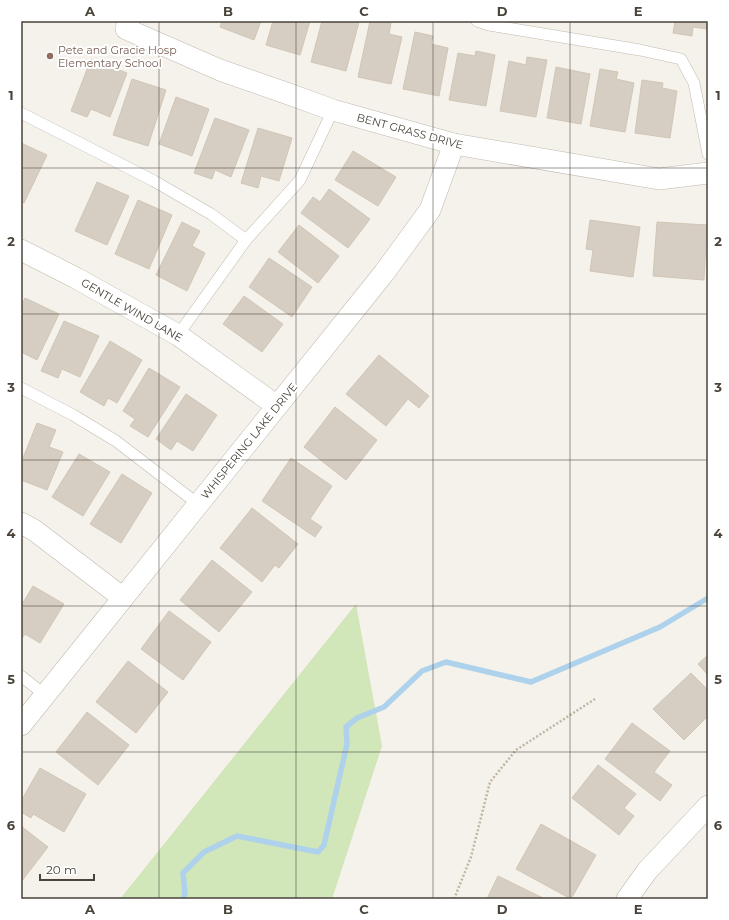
<svg xmlns="http://www.w3.org/2000/svg" width="729" height="920" font-family="Montserrat,sans-serif">
	<rect width="100%" height="100%" fill="#f5f2ec"/>
	<path fill="#d1e6b9" d="M356 604 382 746 332 899H120Z"/>
	<g fill="none" stroke-linecap="round" stroke-linejoin="round">
		<path stroke="#aed2ec" stroke-width="5.5" d="M183 899 185 894 183 873 204 852 237 836 318 852 324 845 347 744 346 727 357 718 384 707 422 671 446 662 531 682 660 627 708 598"/>
	</g>
	<g fill="#d6cec2" stroke="#d0c6b6">
		<path d="M222 21H261L254 40 220 27Z"/>
		<path d="M273 21H310L300 55 266 45Z"/>
		<path d="M322 21 359 22 346 71 311 62Z"/>
		<path d="M370 21 391 23 389 34 402 37 391 84 358 77Z"/>
		<path d="M675 21H708L707 29 693 27 692 36 673 33Z"/>
		<path d="M415 32 433 36 431 44 448 48 439 96 403 89Z"/>
		<path d="M476 51 495 55 486 106 449 100 458 53 475 56Z"/>
		<path d="M527 57 547 60 536 117 500 111 509 61 526 65Z"/>
		<path d="M91 59 127 73 110 117 91 109 87 117 71 111Z"/>
		<path d="M556 67 590 74 581 124 547 118Z"/>
		<path d="M600 69 618 72 616 79 634 83 625 132 590 126Z"/>
		<path d="M132 79 166 90 148 146 113 135Z"/>
		<path d="M642 80 663 83 662 88 677 91 670 138 635 133Z"/>
		<path d="M176 97 209 109 192 156 159 144Z"/>
		<path d="M215 118 249 130 231 177 215 170 212 179 194 173Z"/>
		<path d="M258 128 292 138 279 181 261 176 258 188 241 183Z"/>
		<path d="M21 143 47 155 24 203 21 202Z"/>
		<path d="M353 151 396 177 378 206 335 180Z"/>
		<path d="M97 182 129 196 107 245 75 231Z"/>
		<path d="M329 189 370 219 348 248 301 213 313 197 320 202Z"/>
		<path d="M138 200 172 215 149 269 115 254Z"/>
		<path d="M590 220 640 227 633 277 590 271 593 250 586 249Z"/>
		<path d="M182 222 200 231 192 246 205 253 187 291 156 275Z"/>
		<path d="M657 222 707 225 704 280 653 276Z"/>
		<path d="M299 225 339 256 318 283 278 252Z"/>
		<path d="M269 258 312 287 292 317 249 287Z"/>
		<path d="M244 296 283 324 262 352 223 324Z"/>
		<path d="M25 298 59 314 37 360 21 352V306Z"/>
		<path d="M64 321 99 336 80 377 62 369 58 378 41 371Z"/>
		<path d="M110 341 142 360 117 403 108 398 104 406 80 392Z"/>
		<path d="M379 355 429 396 419 408 408 399 386 426 346 394Z"/>
		<path d="M149 368 180 387 148 437 130 426 135 419 123 411Z"/>
		<path d="M186 394 217 415 193 451 177 441 171 450 156 439Z"/>
		<path d="M335 407 377 440 346 480 304 447Z"/>
		<path d="M37 423 56 430 49 447 63 452 47 490 21 480V463Z"/>
		<path d="M79 454 110 472 83 516 52 497Z"/>
		<path d="M291 458 332 486 310 519 322 527 315 537 262 501Z"/>
		<path d="M122 474 152 493 121 543 90 524Z"/>
		<path d="M252 508 298 544 279 568 275 565 262 582 220 548Z"/>
		<path d="M212 560 252 592 219 632 180 600Z"/>
		<path d="M33 586 64 604 40 643 25 634 22 638 21 637V606Z"/>
		<path d="M169 611 211 642 183 680 141 649Z"/>
		<path d="M708 655V675L698 664Z"/>
		<path d="M128 661 168 692 136 733 96 702Z"/>
		<path d="M691 673 708 690V720L706 718 684 740 653 709Z"/>
		<path d="M87 712 129 745 98 785 56 752Z"/>
		<path d="M632 723 670 751 654 772 672 785 660 801 605 759Z"/>
		<path d="M598 765 636 794 624 808 634 816 619 835 572 798Z"/>
		<path d="M40 768 86 794 64 832 33 814 31 818 21 812V801Z"/>
		<path d="M541 824 596 855 571 899 516 869Z"/>
		<path d="M21 826 48 847 21 882Z"/>
		<path d="M498 876 545 899H487Z"/>
	</g>
	<g fill="none" stroke-linecap="round" stroke-linejoin="round">
		<defs>
			<g id="lane">
				<path d="M477 21 489 25 640 50 681 59 694 83 708 154"/>
				<path d="M21 113 154 181 211 214 246 240"/>
				<path d="M178 335 246 240 300 180 333 110"/>
				<path d="M21 388 73 415 116 441 198 504"/>
				<path d="M21 676 45 695"/>
			</g>
			<g id="street">
				<path d="M129 21 126 29 220 70 283 92 333 110 454 144 659 179 708 173"/>
				<path d="M21 250 76 278 178 335 277 406"/>
				<path d="M21 523 34 530 123 598"/>
				<path d="M21 725 384 273 430 210 454 144"/>
				<path d="M627 899 647 871 708 806"/>
			</g>
		</defs>
		<use href="#lane" stroke="#c0baaf" stroke-width="12"/>
		<use href="#street" stroke="#c0baaf" stroke-width="22"/>
		<path stroke="#c1b6a1" stroke-width="2.5" stroke-dasharray="2 2" stroke-linecap="butt" d="M454 899 471 857 490 782 516 750 595 699"/>
		<use href="#lane" stroke="#fff" stroke-width="11"/>
		<use href="#street" stroke="#fff" stroke-width="21"/>
	</g>
	<path fill="none" stroke="#49433a" stroke-width="1" stroke-opacity="0.55" d="M159 21V899M296 21V899M433 21V899M570 21V899M21 168H708M21 314H708M21 460H708M21 606H708M21 752H708"/>
	<circle fill="#8d6e63" stroke="#fff" stroke-width="1.5" cx="50" cy="56" r="4"/>
	<g text-anchor="middle" dominant-baseline="central" stroke-width="4" stroke-linejoin="round" paint-order="stroke">
		<g font-size="11" fill="#785e54" stroke="#fff" text-anchor="start">
			<text x="58" y="50">Pete and Gracie Hosp<tspan x="58" dy="13">Elementary School</tspan></text>
		</g>
		<g font-size="11" fill="#49433a" stroke="#fff">
			<text transform="translate(410 131) rotate(15)">BENT GRASS DRIVE</text>
			<text transform="translate(132 310) rotate(30)">GENTLE WIND LANE</text>
			<text transform="translate(249 441) rotate(-51)">WHISPERING LAKE DRIVE</text>
		</g>
	</g>
	<rect width="729" height="920" fill="none" stroke="#ffffff" stroke-width="44"/>
	<path d="M40 874v6h54v-6" fill="none" stroke="#49433a" stroke-width="2"/>
	<text x="46" y="874" font-size="12" fill="#49433a" stroke="#ffffff" stroke-width="3" paint-order="stroke">20 m</text>
	<rect x="22" y="22" width="685" height="876" fill="none" stroke="#49433a" stroke-width="1.5"/>
	<g font-size="13" text-anchor="middle" font-weight="bold" fill="#49433a">
		<text x="90" y="16">A</text>
		<text x="228" y="16">B</text>
		<text x="364" y="16">C</text>
		<text x="502" y="16">D</text>
		<text x="638" y="16">E</text>
		<text x="11" y="100">1</text>
		<text x="718" y="100">1</text>
		<text x="11" y="246">2</text>
		<text x="718" y="246">2</text>
		<text x="11" y="392">3</text>
		<text x="718" y="392">3</text>
		<text x="11" y="538">4</text>
		<text x="718" y="538">4</text>
		<text x="11" y="684">5</text>
		<text x="718" y="684">5</text>
		<text x="11" y="830">6</text>
		<text x="718" y="830">6</text>
		<text x="90" y="914">A</text>
		<text x="228" y="914">B</text>
		<text x="364" y="914">C</text>
		<text x="502" y="914">D</text>
		<text x="638" y="914">E</text>
	</g>
</svg>
